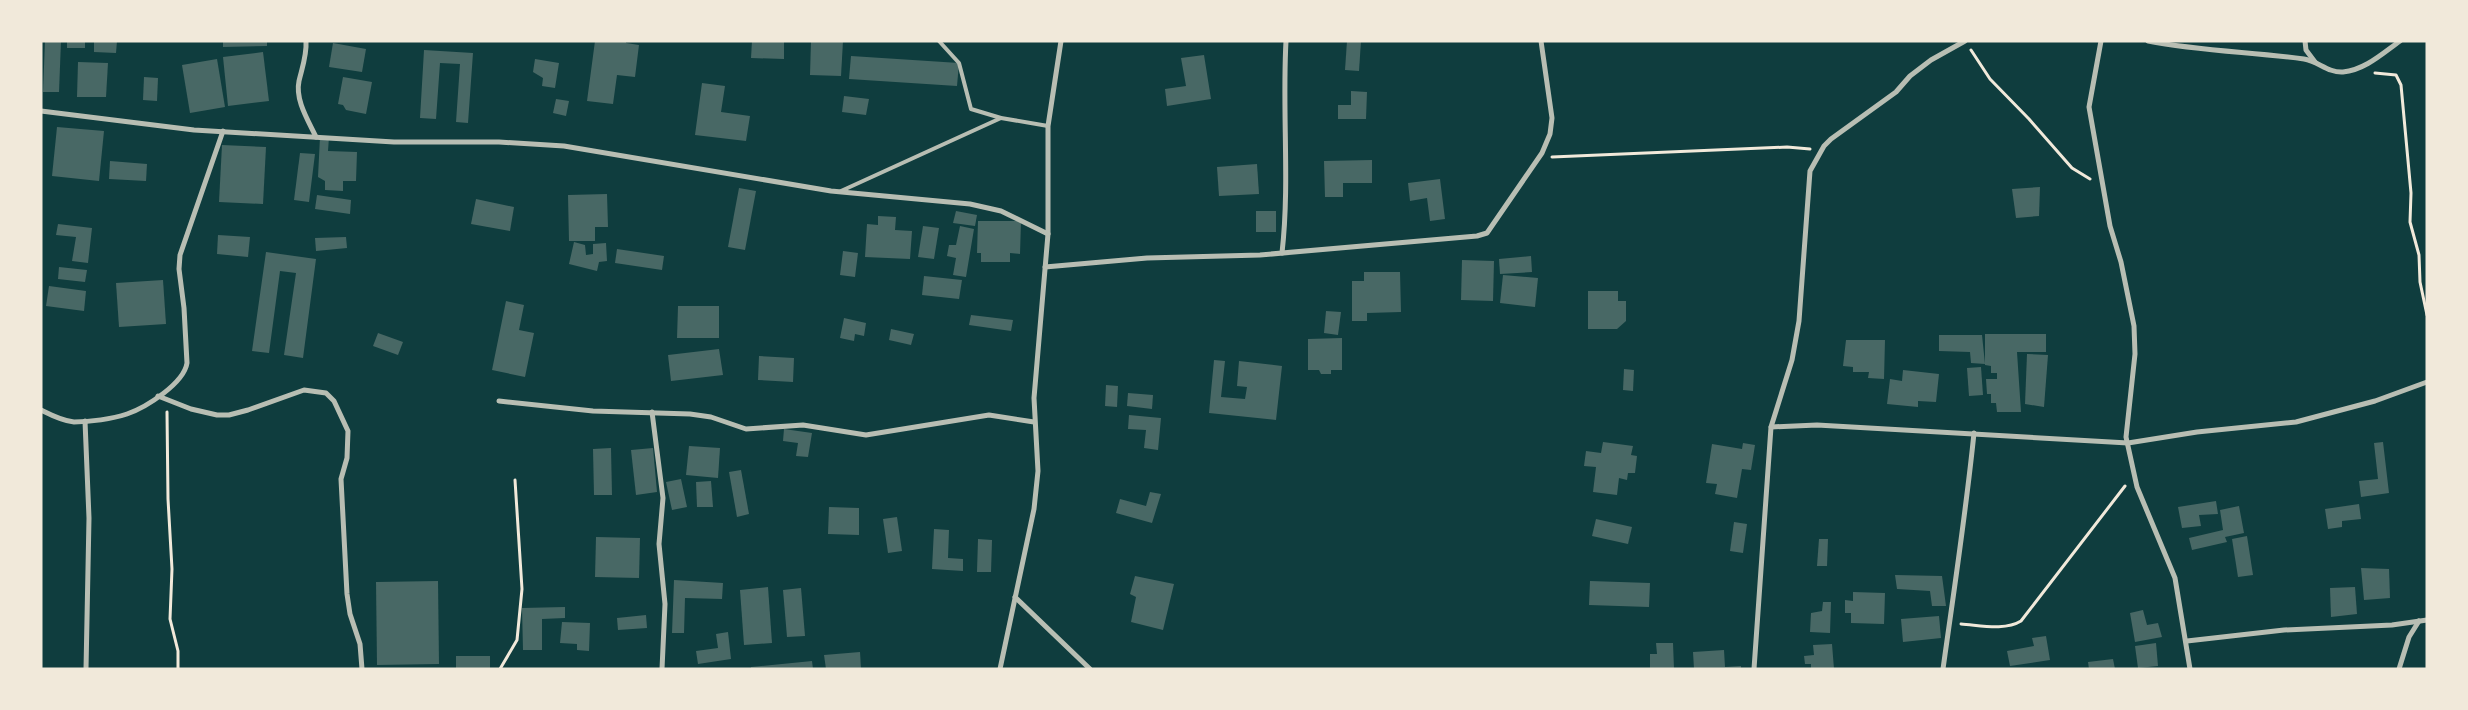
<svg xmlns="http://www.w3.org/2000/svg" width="2468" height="710" font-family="'Archivo Narrow',sans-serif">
	<rect width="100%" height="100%" fill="#0f3d3e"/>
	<g fill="#486865">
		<path d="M45 41H61L59 92H43Z"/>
		<rect x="67" y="41" width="18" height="7"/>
		<path d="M94 41H117L116 53 94 52Z"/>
		<path d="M223 41H267V46L223 47Z"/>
		<path d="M595 41H626V43L639 45 635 77 617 75 613 104 587 101Z"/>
		<path d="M752 41H784V59L751 58Z"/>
		<path d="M811 41H843L841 76 810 75Z"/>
		<path d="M1347 41H1361L1359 71 1345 70Z"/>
		<path d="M333 43 366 49 362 72 329 67Z"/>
		<path d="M424 50 473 53 468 123 456 122 460 64 440 63 436 119 420 118Z"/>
		<path d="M263 52 269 101 228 106 223 57Z"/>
		<path d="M1204 55 1211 99 1167 106 1165 89 1186 86 1181 58Z"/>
		<path d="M851 56 959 63 957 86 849 79Z"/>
		<path d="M217 59 225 107 190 113 182 65Z"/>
		<path d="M535 59 559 63 555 88 542 86 543 78 533 72Z"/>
		<path d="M78 62 108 63 106 97H77Z"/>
		<path d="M144 77 158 78 157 101 143 100Z"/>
		<path d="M343 77 372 82 366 114 346 110 343 105 338 104Z"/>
		<path d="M702 83 725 86 721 112 750 116 746 141 695 135Z"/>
		<path d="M1351 91 1367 92 1366 119H1338V105H1351Z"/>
		<path d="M844 96 869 99 866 115 842 112Z"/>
		<path d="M556 99 569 101 566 116 553 113Z"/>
		<path d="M57 127 104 131 99 181 52 176Z"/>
		<path d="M320 137H329L328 151 357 152 356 181H343V191L325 190V181L318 177Z"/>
		<path d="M222 145 266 147 263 204 219 202Z"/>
		<path d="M300 153 315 154 309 202 294 200Z"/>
		<path d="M1372 160V183H1343V197H1325L1324 161Z"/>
		<path d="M110 161 147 164 146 181 109 179Z"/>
		<path d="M1257 164 1259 194 1219 196 1217 167Z"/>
		<path d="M1440 179 1445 219 1430 221 1427 198 1410 201 1408 183Z"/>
		<path d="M2040 187 2039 216 2016 218 2012 189Z"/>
		<path d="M739 188 756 191 745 250 728 247Z"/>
		<path d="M607 194 608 227H595V241H569L568 195Z"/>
		<path d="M317 195 351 200 350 214 315 209Z"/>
		<path d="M476 199 514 207 510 231 471 224Z"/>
		<path d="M956 211 977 215 975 226 953 223Z"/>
		<rect x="1256" y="211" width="20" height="21"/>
		<path d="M878 216 896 217 895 230 912 231 910 259 865 257 867 224 878 225Z"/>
		<path d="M978 221H1021L1020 254 1010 253V262H981V253H977Z"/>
		<path d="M58 224 92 228 88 263 72 261 76 237 56 235Z"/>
		<path d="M923 226 939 228 934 259 918 257Z"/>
		<path d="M960 226 974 229 966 277 953 275 956 258 947 256 949 245H956Z"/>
		<path d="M218 235 250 237 248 257 217 254Z"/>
		<path d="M346 237 347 248 316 251 315 238Z"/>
		<path d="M574 242 585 245 586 255 593 254V244L606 243 607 261 599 262 597 271 569 264Z"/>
		<path d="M617 249 664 256 662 270 615 263Z"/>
		<path d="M843 251 858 253 855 277 840 275Z"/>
		<path d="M266 252 316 259 303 358 284 355 296 273 280 271 269 353 252 351Z"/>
		<path d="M1531 256 1532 272 1500 274 1499 259Z"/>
		<path d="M1462 260 1494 261 1493 301 1461 300Z"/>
		<path d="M59 267 87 270 85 282 58 279Z"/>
		<path d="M1364 272H1400L1401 312 1367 313V321H1352V281H1364Z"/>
		<path d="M1503 275 1538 278 1535 307 1500 303Z"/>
		<path d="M924 276 962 280 959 299 922 295Z"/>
		<path d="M163 280 166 324 119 327 116 283Z"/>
		<path d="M49 286 86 291 84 311 46 306Z"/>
		<path d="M1588 291H1618V301H1626V321L1617 329H1588Z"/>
		<path d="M506 301 524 305 519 330 534 333 525 377 492 370Z"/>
		<path d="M678 306H719V338H677Z"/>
		<path d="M1326 311 1341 312 1338 335 1324 333Z"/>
		<path d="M971 315 1013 320 1011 331 969 325Z"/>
		<path d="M844 318 866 323 864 336 855 334 854 341 840 338Z"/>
		<path d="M891 329 914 334 911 345 889 340Z"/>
		<path d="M378 333 403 342 398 355 373 346Z"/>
		<path d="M1985 334H2046V352H2017L2021 412H1997L1996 403H1991V394H1987L1986 379H1997V373H1991V366L1985 365Z"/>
		<path d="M1939 335H1982L1985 364 1971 363 1970 352 1939 351Z"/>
		<path d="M1342 338V370H1331V374H1321L1319 370H1308V339Z"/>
		<path d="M1846 340H1885L1884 379 1868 378 1869 372H1853V367L1843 366Z"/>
		<path d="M719 349 723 375 671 381 668 355Z"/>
		<path d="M2027 354 2048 355 2044 407 2025 404Z"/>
		<path d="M759 356 794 358 793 382 758 380Z"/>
		<path d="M1214 360 1225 361 1221 397 1245 399 1247 387 1237 386 1239 361 1282 366 1276 420 1209 413Z"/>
		<path d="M1981 367 1983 395 1969 396 1967 368Z"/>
		<path d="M1624 369 1634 370 1633 391 1623 390Z"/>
		<path d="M1903 370 1939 374 1936 402 1918 401V407L1887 404 1890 379 1902 381Z"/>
		<path d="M1106 385 1118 386 1117 407 1105 406Z"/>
		<path d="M1128 393 1153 395 1152 409 1127 406Z"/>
		<path d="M1129 415 1161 418 1158 450 1144 448 1146 430 1128 429Z"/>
		<path d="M784 429 812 433 808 457 796 456 798 443 783 441Z"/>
		<path d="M1603 442 1633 446 1631 455 1637 456 1635 473H1628L1627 480 1619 478 1617 495 1593 492 1596 467 1584 466 1586 451 1601 453Z"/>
		<path d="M2383 442 2389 493 2361 497 2359 481 2378 479 2374 443Z"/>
		<path d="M1743 443 1755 445 1751 470 1742 469 1737 498 1715 494 1717 484 1706 483 1712 444 1742 449Z"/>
		<path d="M689 446 720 448 718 478 686 475Z"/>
		<path d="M611 448 612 495H594L593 449Z"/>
		<path d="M653 448 657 492 636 495 631 450Z"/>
		<path d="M741 470 749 514 737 517 729 472Z"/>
		<path d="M681 479 687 507 672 510 666 482Z"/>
		<path d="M711 481 713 507H697L696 482Z"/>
		<path d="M1150 492 1161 494 1152 523 1116 513 1120 499 1146 506Z"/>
		<path d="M2216 501 2218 514 2199 515 2201 526 2182 528 2178 507Z"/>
		<path d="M2359 504 2361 519 2342 521V527L2328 529 2325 509Z"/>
		<path d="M2239 506 2244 533 2225 537 2227 542 2192 550 2189 538 2223 530 2220 510Z"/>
		<path d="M829 507 859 508V535L828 534Z"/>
		<path d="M897 517 902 551 888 553 883 519Z"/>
		<path d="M1596 519 1632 527 1628 544 1592 536Z"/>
		<path d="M1734 522 1747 524 1743 553 1730 551Z"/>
		<path d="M934 529 949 530 948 558 963 559V571L932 569Z"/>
		<path d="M2247 536 2253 575 2238 577 2232 539Z"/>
		<path d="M596 537 640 538 639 578 595 577Z"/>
		<path d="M978 539 992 540 991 572H977Z"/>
		<path d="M1819 539H1828L1827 566H1817Z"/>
		<path d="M2361 568 2389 569 2390 598 2364 600Z"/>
		<path d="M1895 575 1942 576 1946 606H1932L1930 591 1897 589Z"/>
		<path d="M1135 576 1174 584 1163 630 1131 622 1136 597 1130 594Z"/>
		<path d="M674 580 723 583 722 599 685 598 684 633H672Z"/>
		<path d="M438 581 439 664 377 665 376 582Z"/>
		<path d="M1590 581 1650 583 1649 607 1589 605Z"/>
		<path d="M768 587 772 643 744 645 740 590Z"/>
		<path d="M2355 587 2357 614 2331 617 2330 588Z"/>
		<path d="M801 588 805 636 787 637 783 590Z"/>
		<path d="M1853 592 1885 593 1884 624 1851 623V613H1845V600L1853 601Z"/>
		<path d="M1823 602H1831L1830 633 1810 632 1811 613 1822 611Z"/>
		<path d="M565 607V618L542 619V650H523L522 608Z"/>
		<path d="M2143 610 2147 625 2158 623 2162 637 2135 642 2130 613Z"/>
		<path d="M646 615 647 628 618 630 617 618Z"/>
		<path d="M1939 616 1941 638 1903 642 1901 619Z"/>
		<path d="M562 622 590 623 589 651 577 650V644L560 643Z"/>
		<path d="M728 632 731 659 698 664 696 651 718 648 716 634Z"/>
		<path d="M2046 636 2050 660 2010 666 2007 651 2034 646 2032 638Z"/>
		<path d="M1656 643H1673L1674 669H1650V654H1657Z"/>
		<path d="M2156 643 2158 666 2138 668 2135 646Z"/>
		<path d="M1832 644 1834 669H1811V664H1805L1804 656 1814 655 1813 645Z"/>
		<path d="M1724 650 1725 667 1741 666V669H1694L1693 652Z"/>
		<path d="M860 652 861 669H826L824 655Z"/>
		<rect x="456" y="656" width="34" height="13"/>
		<path d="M2113 659 2115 669H2089L2088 662Z"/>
		<path d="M812 661 813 669H751V667Z"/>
	</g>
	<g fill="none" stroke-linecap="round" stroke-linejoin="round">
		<g stroke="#f1e9da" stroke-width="3">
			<path d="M1971 50 1990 79 2029 119 2072 168 2090 179"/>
			<path d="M2375 73 2396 75 2401 85 2411 193 2410 222 2419 255 2420 282 2427 315"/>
			<path d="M1552 157 1787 147 1810 149"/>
			<path d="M167 412 168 499 172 569 170 619 178 651V669"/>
			<path d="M1961 624C1979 625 2005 631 2021 621L2125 486"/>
			<path d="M500 669 517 640 522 589 515 480"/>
		</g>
		<g stroke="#b8beb3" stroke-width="4">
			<path d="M939 41 959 63 971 109 1001 118 1048 126"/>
			<path d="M841 191 1001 118"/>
		</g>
		<g stroke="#b8beb3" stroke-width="5">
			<path d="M306 41C307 55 302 68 299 81 295 100 308 120 316 137"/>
			<path d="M2101 41 2089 107 2110 226 2121 262 2134 326 2135 354 2126 437 2137 487 2175 578 2190 669"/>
			<path d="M2148 41C2199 51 2252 52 2304 59 2318 61 2328 73 2343 72 2365 70 2383 53 2400 41"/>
			<path d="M2305 41 2306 50 2315 62"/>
			<path d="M41 111 194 130 394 142H499L564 146 831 191 970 204 1001 211 1048 234"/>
			<path d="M1282 253C1290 183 1282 112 1286 41"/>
			<path d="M1045 267 1147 258 1260 255 1477 236 1487 233 1542 153 1550 134 1552 118 1541 41"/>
			<path d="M158 396 191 409 217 415H229L248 410 304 390 326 393 334 401 348 431 347 458 341 479 347 594 350 614 360 644 362 669"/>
			<path d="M499 401 593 411 690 414 711 417 746 429 803 425 866 435 989 415 1034 422"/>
			<path d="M41 410C51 415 62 421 74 422 90 422 112 419 127 414 147 407 184 383 187 363L184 308 179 269 180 255 223 131"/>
			<path d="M652 412 663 498 659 544 665 604 662 669"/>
			<path d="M85 421 89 518 86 669"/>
			<path d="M1771 427 1817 425 2128 443 2197 432 2296 422 2375 401 2427 382"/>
			<path d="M1015 597 1090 669"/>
			<path d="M2187 641 2284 630 2392 625 2427 620"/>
			<path d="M1000 669 1034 509 1038 471 1034 398 1048 234V126L1061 41"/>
			<path d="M1754 669 1771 427 1792 360 1799 321 1810 171 1824 146 1831 139 1896 92 1910 76 1931 60 1965 41"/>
			<path d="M1943 669C1954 590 1966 512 1974 433"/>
			<path d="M2399 669 2409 637 2419 621"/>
		</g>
	</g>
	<rect width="2468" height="710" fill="none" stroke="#f1e9da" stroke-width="85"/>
</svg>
